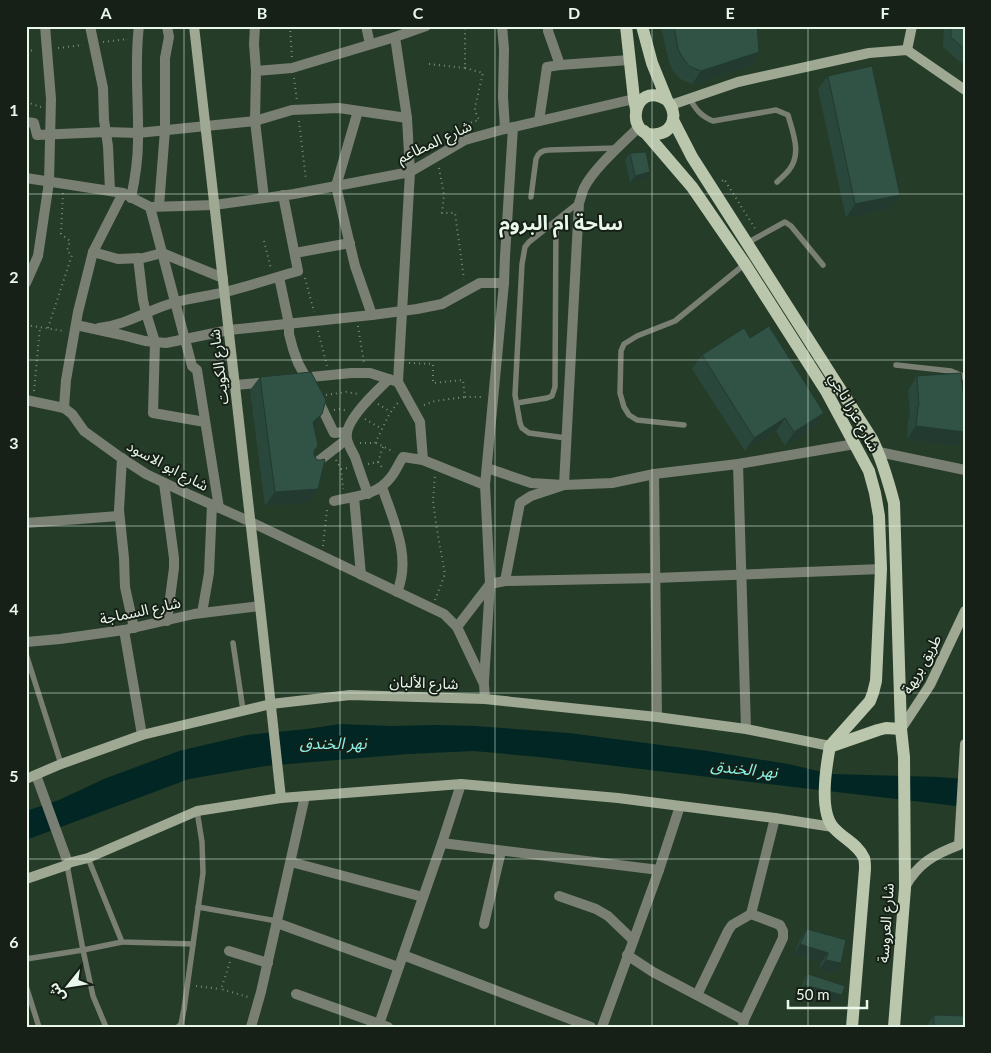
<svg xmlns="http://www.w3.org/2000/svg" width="991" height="1053" font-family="Lato,'Noto Sans Arabic',sans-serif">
	<rect width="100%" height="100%" fill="#253c28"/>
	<path fill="#022623" d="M340 724 391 726 435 725 475 726 569 733 707 751 788 764 831 774 939 777 965 779V807L539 757 474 751 408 754 265 766 189 779 26 840V811L59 800 104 779 179 751 247 735 307 729Z"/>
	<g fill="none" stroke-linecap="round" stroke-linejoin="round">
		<g stroke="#798c7b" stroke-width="2" stroke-dasharray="1 4" stroke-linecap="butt">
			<path d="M290 26 292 59"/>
			<path d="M103 42 128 39"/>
			<path d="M58 48 83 45"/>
			<path d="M26 51 36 50"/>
			<path d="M429 64 465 68V26"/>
			<path d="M465 68 483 73 475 107V111L479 120 469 123 470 128"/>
			<path d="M294 78 297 101"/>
			<path d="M26 102 41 107"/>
			<path d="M299 121 306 180"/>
			<path d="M439 168 444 195 442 213H455L464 279"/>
			<path d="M722 181 724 179 756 230"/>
			<path d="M264 241 271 269"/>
			<path d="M305 278 314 312"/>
			<path d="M26 325 64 331"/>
			<path d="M358 326 364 363"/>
			<path d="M48 328 72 255 67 251 70 241 61 234 63 193"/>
			<path d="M318 331 327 366"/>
			<path d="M409 363 433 364V383L463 380 465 397H482"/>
			<path d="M34 391 40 327"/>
			<path d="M326 395 346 392 358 394"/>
			<path d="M378 404 391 412"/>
			<path d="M424 405 435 401 465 397"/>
			<path d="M334 410 341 409 347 411"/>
			<path d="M365 419 382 429"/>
			<path d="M360 443H375C383 429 387 414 398 403"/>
			<path d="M376 443 394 452"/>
			<path d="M336 460 341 469 343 489"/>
			<path d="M378 462 384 470"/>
			<path d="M368 464 378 462 383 447"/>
			<path d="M341 469 349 468"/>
			<path d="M323 546 327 509"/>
			<path d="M435 600 445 574 437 530 433 501 435 475"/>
			<path d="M230 962 221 989 248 997"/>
			<path d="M196 986 221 989"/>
		</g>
		<g stroke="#797f72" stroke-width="5.5">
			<path d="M690 99C696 110 701 116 713 121L776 110 788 115C793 133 802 154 789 170 785 175 781 178 777 182"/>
			<path d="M531 197 536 159C538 153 542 150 549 150L616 148"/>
			<path d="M747 243 785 222 791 226 823 265"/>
			<path d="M896 365 951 371 963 376 965 379"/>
			<path d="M517 403 547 398 552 396 555 387 556 221"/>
			<path d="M684 425 637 420 629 415 624 407 620 393 621 351 624 344 637 336 675 321 745 264"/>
			<path d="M566 438 529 433 522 428 520 423 515 395 522 264 525 247 529 242 578 203"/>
			<path d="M233 643 243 710"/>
			<path d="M26 654 61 764"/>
			<path d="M88 858 122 942 193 944"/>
			<path d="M67 865 83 950 93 996 106 1027"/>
			<path d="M198 907 277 921"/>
			<path d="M26 959 83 950 122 942"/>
			<path d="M26 986 39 1027"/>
			<path d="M178 1027 181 1024 184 1009 203 873 202 842 197 811"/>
		</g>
		<g stroke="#797f72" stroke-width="10">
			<path d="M90 26 103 88 104 120 108 146 110 191"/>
			<path d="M255 26 254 44 256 71 255 121 264 198"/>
			<path d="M366 26 370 44"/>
			<path d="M502 26 504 49 503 97 505 129"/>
			<path d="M395 37 407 118 410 172 398 382 420 422 423 460"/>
			<path d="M560 65 629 60"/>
			<path d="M256 71 292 68 395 37 426 26"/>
			<path d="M358 111 336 186 355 266 372 315"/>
			<path d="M539 121 547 67 560 65 548 31V26"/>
			<path d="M26 122 34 123 37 135 106 132 138 133 255 121 292 110 339 108 407 118"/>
			<path d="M26 178 123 193 150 207 214 205 294 194 410 172 465 140 501 130 634 99"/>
			<path d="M131 198C135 179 138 160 138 141 139 103 134 64 139 26"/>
			<path d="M159 206 165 130V58L169 37 167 26"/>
			<path d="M150 207 192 366 197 370 219 508"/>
			<path d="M93 252 118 259 143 258 162 253 223 278"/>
			<path d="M295 253 350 243"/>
			<path d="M138 258 143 300 146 313 155 342 153 413 205 422"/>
			<path d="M279 277 289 324V334L293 349 298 363 309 383"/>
			<path d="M26 283 38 256 49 182 51 99 45 26"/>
			<path d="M76 325 122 335 145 341 166 343 229 330 372 315 417 309 442 304 480 283H504"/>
			<path d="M99 328C127 325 149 309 176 302 192 298 208 296 225 292 249 286 274 278 298 271L283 195"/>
			<path d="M301 378 351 373H370L398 382"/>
			<path d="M235 385 269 382"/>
			<path d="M26 400 64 408 72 414 84 431 120 457 146 474 188 494 251 522 444 614 457 627 484 684 485 699"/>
			<path d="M318 400 334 433 347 432"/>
			<path d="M64 408 66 380 78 312 93 252 123 193"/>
			<path d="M879 452 965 470"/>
			<path d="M122 458 119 510 124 558 125 587 134 628"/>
			<path d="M738 464 746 729"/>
			<path d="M311 467 347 439"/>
			<path d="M487 468 531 483 564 485 612 483 654 474 738 464 855 444"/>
			<path d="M654 474 657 717"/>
			<path d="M164 483 174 558V568L167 621"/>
			<path d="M382 487C393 520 412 557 397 592"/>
			<path d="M368 494C363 481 359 469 355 457 352 451 348 445 347 439 343 421 377 391 389 379"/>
			<path d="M354 497 361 575"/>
			<path d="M334 501C355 496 377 496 391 477 396 471 399 463 403 457L423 460 485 485"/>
			<path d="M26 523 119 516"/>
			<path d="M505 581 520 503 531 496 564 485 579 203C581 198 582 192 584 188 594 168 623 143 639 127"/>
			<path d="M202 613 209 573 212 505"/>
			<path d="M457 627 490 584 485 485 504 283 505 256 513 127"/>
			<path d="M124 630 142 735"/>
			<path d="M26 642 60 639 124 630 194 614 260 606"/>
			<path d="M484 681 490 584 505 581 655 578 881 569"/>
			<path d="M36 775 68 863"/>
			<path d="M442 843 659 870"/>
			<path d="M291 862 423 897"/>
			<path d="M559 896 596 909 608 916 633 940"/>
			<path d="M751 914 775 818"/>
			<path d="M277 923 398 967"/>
			<path d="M484 924 501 851"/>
			<path d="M229 951 268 963"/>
			<path d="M403 955 591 1027"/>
			<path d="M627 955 653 972 744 1020"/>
			<path d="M296 994 388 1027"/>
			<path d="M697 995 728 931 732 925 751 914 780 925 783 931V938L744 1020 743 1027"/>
			<path d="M251 1027 261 992 305 796"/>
			<path d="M378 1027 442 843 461 784"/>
			<path d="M602 1027 659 870 680 806"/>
		</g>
		<g stroke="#9ea893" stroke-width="10">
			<path d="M194 26 260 606 281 798"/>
			<path d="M907 50 912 26"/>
			<path d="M671 105 738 82 869 53 907 50 965 90"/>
			<path d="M901 729 930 685 965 611"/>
			<path d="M26 779 61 764 142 735 271 704 350 695 485 699 657 717 746 729 830 746"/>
			<path d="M26 879 67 865 68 863 88 858 197 811 281 798 461 784 618 798 775 818 833 827"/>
			<path d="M905 887C918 863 935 854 959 845L965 744"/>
		</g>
		<g stroke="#bbc7ac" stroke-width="12">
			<path d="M626 26 634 99 636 109"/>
			<path d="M642 26 652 63 667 100C677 112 676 130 658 134 623 140 632 78 667 100"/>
			<path d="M673 120 692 157 872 439C882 459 888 480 894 503L901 729 904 757 905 888 894 1027"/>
			<path d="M644 131 692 187 745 264 826 391 869 471 875 493 879 516 881 569 876 681 873 693 870 701 830 746"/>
			<path d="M830 746C826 767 819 810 833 827 842 838 858 844 864 858 865 861 865 866 865 869L852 1027"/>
			<path d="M832 746 878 730 886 728 901 729"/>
		</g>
	</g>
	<g fill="#2a473b">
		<path d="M661 26H757L759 52 750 66 692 84 680 79 673 71 669 62Z"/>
		<path d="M944 26H965V66L943 47Z"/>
		<path d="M828 76 890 208 846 218 818 89Z"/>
		<path d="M630 153 646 179 630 183 625 160Z"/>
		<path d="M750 338 824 413 815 427 785 446 776 431 745 451 692 369 702 355Z"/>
		<path d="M917 376 965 410V435L957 446 907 439 908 420 910 417 908 390Z"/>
		<path d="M260 377 314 426 318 446 314 452V455L318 489 308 502 265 506 250 390Z"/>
		<path d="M807 929 846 940 834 973 819 970 821 962 794 954 800 939Z"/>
		<path d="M808 974 842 995 838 1002 801 992 803 981Z"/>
		<path d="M934 1015 965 1027H927V1025Z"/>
	</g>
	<g fill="#223a30">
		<path d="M759 52 750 66 692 84 701 71Z"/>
		<path d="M650 172 646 179 630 183 635 176Z"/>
		<path d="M900 195 890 208 846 218 855 204Z"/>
		<path d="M824 413 815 427 785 446 794 432Z"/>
		<path d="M322 414 313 428V422Z"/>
		<path d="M785 418 776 431 745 451 754 438Z"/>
		<path d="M916 426 965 432V435L957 446 907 439Z"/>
		<path d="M318 489 308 502 265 506 275 492Z"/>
		<path d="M800 944 828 953 821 962 794 954Z"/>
		<path d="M826 960 841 963 834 973 819 970Z"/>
		<path d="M805 985 842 995 838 1002 801 992Z"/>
	</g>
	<g fill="#315345" stroke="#223a30">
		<path d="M674 26H757L759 52 701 71 689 66 683 58 678 49Z"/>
		<path d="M951 26H965V50L951 37Z"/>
		<path d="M872 66 900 195 855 204 828 76Z"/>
		<path d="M646 152 650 172 635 176 630 153Z"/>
		<path d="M769 326 824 413 794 432 785 418 754 438 702 355 744 328 750 338Z"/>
		<path d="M311 372 326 400 322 414 313 422 318 446 314 450V455L317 460H321L324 459 325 460 318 489 275 492 260 377Z"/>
		<path d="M961 373 965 410V432L916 426 918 406H919L917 376Z"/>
		<path d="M807 929 846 940 841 963 826 960 828 953 800 944Z"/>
		<path d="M808 974 845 986 842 995 805 985Z"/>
		<path d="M934 1015 965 1016V1027H934Z"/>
	</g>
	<path fill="none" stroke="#eaf8eb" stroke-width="1" stroke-opacity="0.55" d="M184 26V1027M340 26V1027M495 26V1027M652 26V1027M808 26V1027M26 194H965M26 360H965M26 526H965M26 693H965M26 859H965"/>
	<g text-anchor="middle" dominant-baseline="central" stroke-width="4" stroke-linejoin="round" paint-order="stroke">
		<g font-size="15" fill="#eaf8eb" stroke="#162017">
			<text transform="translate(434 141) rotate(-25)">شارع المطاعم</text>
			<text transform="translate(218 367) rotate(-97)">شارع الكويت</text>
			<text transform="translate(855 412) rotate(61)">شارع عزرا ناجي</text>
			<text transform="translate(168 465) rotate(28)">شارع ابو الاسود</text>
			<text transform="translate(140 610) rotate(-12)">شارع السماجة</text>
			<text transform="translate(921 664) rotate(-61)">طريق بريهة</text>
			<text transform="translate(424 682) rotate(2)">شارع الألبان</text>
			<text transform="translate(885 923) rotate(-86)">شارع العروسة</text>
		</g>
		<g font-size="16" font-style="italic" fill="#8cf2e7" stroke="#162017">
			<text x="333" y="742">نهر الخندق</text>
			<text transform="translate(744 768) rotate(6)">نهر الخندق</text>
		</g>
		<g font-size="20" font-weight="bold" fill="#eaf8eb" stroke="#162017">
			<text x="561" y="222">ساحة ام البروم</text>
		</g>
	</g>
	<rect width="991" height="1053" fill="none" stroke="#162017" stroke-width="55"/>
	<g transform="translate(68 986) rotate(240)" stroke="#162017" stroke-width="4" paint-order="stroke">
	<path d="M0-4L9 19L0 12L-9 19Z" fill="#eaf8eb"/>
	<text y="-8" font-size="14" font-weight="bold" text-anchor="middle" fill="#eaf8eb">ش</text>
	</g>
	<path d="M788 1000v8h79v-8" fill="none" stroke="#eaf8eb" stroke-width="2.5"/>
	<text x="796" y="1000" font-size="15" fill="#eaf8eb" stroke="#162017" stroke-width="4" paint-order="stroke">50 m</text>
	<rect x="28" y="28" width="936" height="998" fill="none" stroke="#eaf8eb" stroke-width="2"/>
	<g font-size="16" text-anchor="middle" font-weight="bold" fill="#eaf8eb">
		<text x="106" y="19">A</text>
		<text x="262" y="19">B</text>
		<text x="418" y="19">C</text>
		<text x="574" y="19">D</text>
		<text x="730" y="19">E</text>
		<text x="885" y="19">F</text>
		<text x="14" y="116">1</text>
		<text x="14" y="283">2</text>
		<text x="14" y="449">3</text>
		<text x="14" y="615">4</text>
		<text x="14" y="782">5</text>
		<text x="14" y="948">6</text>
	</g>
</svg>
